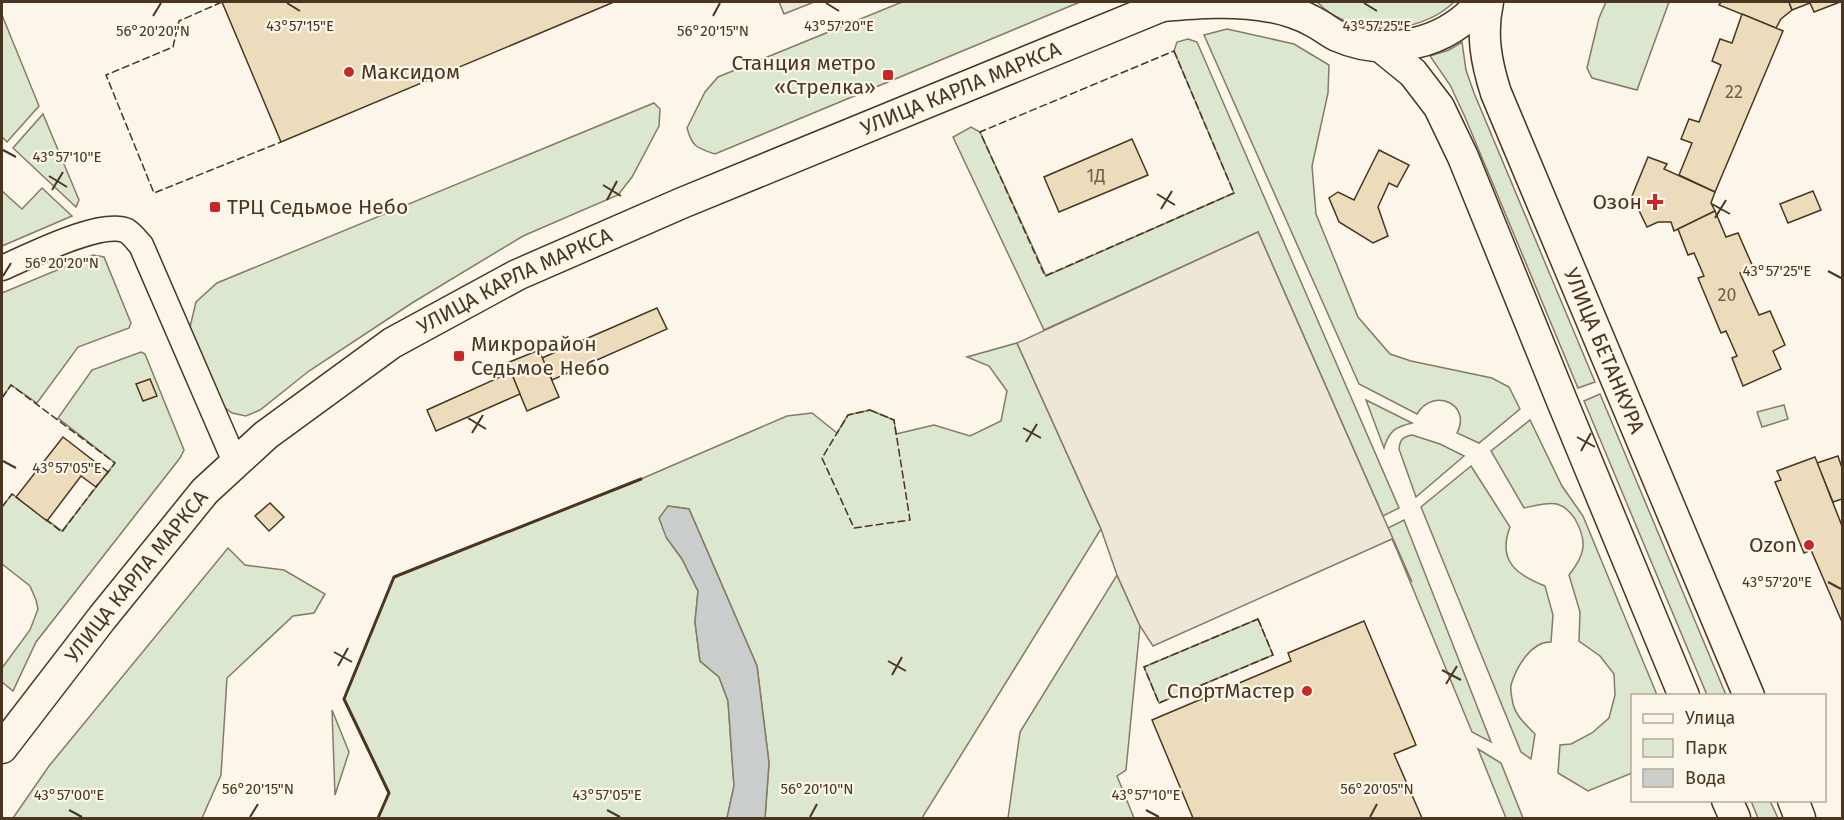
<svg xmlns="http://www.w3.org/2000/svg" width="1844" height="820" font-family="'Fira Sans',sans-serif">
	<rect width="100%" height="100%" fill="#fbf6e9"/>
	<g fill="#dce7d0" stroke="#887966" stroke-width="1.5">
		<path d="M902 2H1080L715 154C697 148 692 147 687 128L705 92 718 77Z"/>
		<path d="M1317 2H1454C1419 36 1352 38 1317 2Z"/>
		<path d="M1606 2H1669L1637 90 1592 78 1587 68 1599 18Z"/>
		<path d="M2 15 39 106 7 142 2 137Z"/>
		<path d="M1227 29 1294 44 1329 65 1328 93 1312 166 1316 214 1358 317 1390 354 1411 361 1492 378 1509 387 1520 409 1479 443 1457 433C1472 405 1434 386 1417 414L1359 384 1204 35Z"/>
		<path d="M1188 39 1197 42 1399 508 1383 516 1258 232 1044 330 953 137 971 127 980 132 1046 276 1234 193 1174 51 1177 42Z"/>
		<path d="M1462 42 1466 70 1474 93 1595 382 1578 388 1465 117 1450 85 1430 56 1449 50Z"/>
		<path d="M654 103 660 109 659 126 632 177 618 195 523 236 412 303 309 371 260 410 246 416 232 413 223 406 198 353 190 327 196 302 217 283Z"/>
		<path d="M43 114 79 200 76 207 13 148Z"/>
		<path d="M42 188 72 216 2 246V191L22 209Z"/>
		<path d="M93 255 104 257 131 323 129 328 78 347 37 403 11 385 2 398V293Z"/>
		<path d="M1017 343 1101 529 922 818H765L769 763 757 666 689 509 668 506 666 537 682 559 698 591 695 622 700 661 719 677 728 701 734 786 727 818H378L389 793 344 699 394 577 641 479 787 416 812 413 837 433 848 415 870 410 894 420 896 434 934 425 970 436 1001 421 1007 391 989 366 967 357Z"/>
		<path d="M141 352 145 354 184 450 180 458 36 642 13 691 2 682V668L30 630 38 609 36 600 30 586 2 564V507L12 494 62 531 115 463 58 418 92 370Z"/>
		<path d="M1600 394 1726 695H1707L1584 401Z"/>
		<path d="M1366 400 1412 423C1395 427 1389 431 1384 448Z"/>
		<path d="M1784 405 1788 419 1762 427 1757 412Z"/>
		<path d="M1530 420 1562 486 1583 516 1657 695 1632 696V773L1588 791 1558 773 1560 745 1571 744 1592 733 1609 718 1615 695 1614 674 1600 656 1579 641 1580 612 1569 575C1585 555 1588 542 1575 519 1571 513 1564 506 1557 504 1547 502 1534 506 1524 508L1491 451Z"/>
		<path d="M1412 435 1440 444 1464 456 1416 497 1399 449C1400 439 1403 437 1412 435Z"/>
		<path d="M1471 466 1510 527C1497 561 1517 575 1545 586L1553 615 1551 642C1531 641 1516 668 1511 685 1510 690 1512 698 1513 704 1516 716 1526 725 1535 734L1531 759 1521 752 1421 507Z"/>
		<path d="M1404 520 1491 742 1472 732 1388 528Z"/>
		<path d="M228 548 245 565 284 570 325 594 314 613 293 616 227 678 221 775 202 818H13L49 766Z"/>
		<path d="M1117 575 1140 626 1126 770 1117 776 1134 818H1008L1020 732Z"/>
		<path d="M1258 619 1273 655 1159 703 1144 667Z"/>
		<path d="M332 710 349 752 335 795Z"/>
		<path d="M1478 749 1501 763 1523 818H1506Z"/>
		<path d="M1751 801H1770L1778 818H1758Z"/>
	</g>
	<g fill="#ede7d9" stroke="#887966" stroke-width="1.5">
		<path d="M779 2H814L784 14Z"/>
		<path d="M1258 232 1412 582 1392 539 1153 646 1140 626 1117 575 1101 529 1017 343Z"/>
	</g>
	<path fill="#c9cecd" stroke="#887966" stroke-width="1.5" d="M668 506 689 509 757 666 769 763 765 818H727L734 786 728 701 719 677 700 661 695 622 698 591 682 559 666 537 659 518Z"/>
	<g fill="#ecdcbc" stroke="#4a3520" stroke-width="1.5">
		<path d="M222 2H614L281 142Z"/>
		<path d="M1721 2H1789L1792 10 1781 19 1776 28 1719 5Z"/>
		<path d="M1789 2H1840L1814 12 1810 3 1792 10Z"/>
		<path d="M1742 14 1783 31 1715 192 1679 175 1692 143 1681 139 1689 119 1699 122 1721 65 1712 61 1720 39 1732 43Z"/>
		<path d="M1132 139 1148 175 1059 212 1044 177Z"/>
		<path d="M1379 150 1409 165 1397 187 1389 183 1378 207 1388 236 1373 243 1339 222 1329 198 1338 192 1354 200Z"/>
		<path d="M1648 157 1667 164 1664 169 1715 192 1711 203 1715 211 1674 231 1671 222H1658L1647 227 1632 196Z"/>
		<path d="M1813 191 1821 210 1788 223 1780 204Z"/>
		<path d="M1715 211 1726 237 1738 233 1753 267 1740 273 1759 315 1770 311 1785 345 1773 351 1781 369 1743 386 1732 358 1737 356 1726 331 1721 333 1698 278 1704 276 1694 253 1688 255 1678 229Z"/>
		<path d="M657 308 667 329 552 380 542 358Z"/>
		<path d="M539 350 559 397 527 411 507 363Z"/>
		<path d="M511 372 520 394 436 431 427 410Z"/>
		<path d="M150 379 157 396 143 401 136 384Z"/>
		<path d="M63 437 108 472 96 487 81 476 47 521 16 497Z"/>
		<path d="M1838 456 1842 468V499L1833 502 1817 463Z"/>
		<path d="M1815 457 1842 526V622L1811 550 1804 553 1775 482 1781 480 1777 471Z"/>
		<path d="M270 503 284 517 269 531 255 516Z"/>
		<path d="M1364 621 1416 745 1394 754 1422 818H1193L1152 720 1291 661 1288 653Z"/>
	</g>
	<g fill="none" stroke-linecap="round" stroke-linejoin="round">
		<defs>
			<path id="minor" d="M2 268C28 257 101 219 127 231 132 234 137 241 141 245L235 462"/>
			<g id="major">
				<path id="s1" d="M1488 2C1481 34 1486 62 1496 93L1749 696"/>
				<path d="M1162 6C1198 3 1235 0 1271 7 1284 9 1302 15 1314 22 1322 26 1329 32 1337 36 1387 58 1447 44 1481 2"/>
				<path d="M1381 47 1413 73 1439 107 1463 157 1562 401 1684 696"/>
				<path id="s2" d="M2 748 102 618 205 491 266 435 392 343 517 275 682 203 1162 6 1168 2"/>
				<path d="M1727 800 1735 818"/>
				<path d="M1793 800 1800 818"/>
			</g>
		</defs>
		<use href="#minor" stroke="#4a3520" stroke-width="27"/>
		<use href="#major" stroke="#4a3520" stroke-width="33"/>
		<use href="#minor" stroke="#fbf6e9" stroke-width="24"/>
		<use href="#major" stroke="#fbf6e9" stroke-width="30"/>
		<g stroke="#4a3520" stroke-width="1.5" stroke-dasharray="8 3" stroke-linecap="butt">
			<path d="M222 2 179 21 173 47 106 75 154 193 281 142"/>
			<path d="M1174 51 1234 193 1045 276 980 132Z"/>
			<path d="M2 398 11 385 115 463 106 475"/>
			<path d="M870 410 894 420 910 520 854 528 822 458 848 415Z"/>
			<path d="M2 507 12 494 19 499"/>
			<path d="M45 519 62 532 98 484"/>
			<path d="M1258 619 1273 655 1159 703 1144 667Z"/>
		</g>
		<path stroke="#4a3520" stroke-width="3" d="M378 818 389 793 344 699 394 577 641 479"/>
	</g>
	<path fill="none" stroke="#4a3520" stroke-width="2" d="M287 3 300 11M826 3 839 11M1364 3 1377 11M153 16 161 3M713 16 720 3M3 150 16 157M49 176 67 187M603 185 621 196M52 190 63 172M1157 194 1175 205M607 200 617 181M1712 204 1730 214M1161 209 1172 191M1715 218 1726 200M1828 271 1841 278M3 276 11 263M468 418 486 429M1023 428 1041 438M472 433 483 415M1577 437 1595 447M1026 442 1037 424M1581 451 1591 433M3 461 16 468M1828 582 1841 589M334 652 352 662M888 661 906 671M338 666 348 648M1442 670 1461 680M892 675 902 657M1446 684 1457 666M69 810 82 817M607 810 620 817M1146 810 1159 817M250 817 258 804M810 817 817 804M1370 817 1377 804"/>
	<g fill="#c62828" stroke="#fbf6e9" stroke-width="2">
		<circle cx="349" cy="72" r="6"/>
		<rect x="882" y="69" width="12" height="12" rx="3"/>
		<path d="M1652 193h6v6h6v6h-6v6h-6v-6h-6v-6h6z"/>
		<rect x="209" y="201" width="12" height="12" rx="3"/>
		<rect x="453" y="350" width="12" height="12" rx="3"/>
		<circle cx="1809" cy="545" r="6"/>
		<circle cx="1307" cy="691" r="6"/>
	</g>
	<g text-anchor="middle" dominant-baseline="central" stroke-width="4.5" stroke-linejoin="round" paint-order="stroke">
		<g font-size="18" fill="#725f47">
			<text x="1734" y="92">22</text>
			<text x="1096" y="176">1Д</text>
			<text x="1727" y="295">20</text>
		</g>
		<g font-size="21" fill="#4a3520" stroke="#fbf6e9" text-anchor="end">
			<text x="876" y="63">Станция метро<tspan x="876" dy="24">«Стрелка»</tspan></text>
			<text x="361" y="72" text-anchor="start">Максидом</text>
			<text x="1642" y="202">Озон</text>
			<text x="227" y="207" text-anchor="start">ТРЦ Седьмое Небо</text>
			<text x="471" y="344" text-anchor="start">Микрорайон<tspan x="471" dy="24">Седьмое Небо</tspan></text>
			<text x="1797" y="545">Ozon</text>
			<text x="1295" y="691">СпортМастер</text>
		</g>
		<g font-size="21" fill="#4a3520" stroke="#fbf6e9">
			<text stroke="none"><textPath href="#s2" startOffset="1190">УЛИЦА КАРЛА МАРКСА</textPath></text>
			<text stroke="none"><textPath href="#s2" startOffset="704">УЛИЦА КАРЛА МАРКСА</textPath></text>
			<text stroke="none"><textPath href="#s1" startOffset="372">УЛИЦА БЕТАНКУРА</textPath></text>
			<text stroke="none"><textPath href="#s2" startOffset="218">УЛИЦА КАРЛА МАРКСА</textPath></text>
		</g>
	</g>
	<g font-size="15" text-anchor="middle" fill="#4a3520" stroke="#fbf6e9" stroke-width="4.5" stroke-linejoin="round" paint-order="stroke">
		<text x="300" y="31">43°57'15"E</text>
		<text x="839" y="31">43°57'20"E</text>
		<text x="1377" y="31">43°57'25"E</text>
		<text x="153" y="36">56°20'20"N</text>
		<text x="713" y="36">56°20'15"N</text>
		<text x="67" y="162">43°57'10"E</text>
		<text x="62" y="268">56°20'20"N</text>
		<text x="1777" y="276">43°57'25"E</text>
		<text x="67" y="473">43°57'05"E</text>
		<text x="1777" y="587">43°57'20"E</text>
		<text x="258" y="794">56°20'15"N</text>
		<text x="817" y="794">56°20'10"N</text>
		<text x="1377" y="794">56°20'05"N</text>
		<text x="69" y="800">43°57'00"E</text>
		<text x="607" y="800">43°57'05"E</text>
		<text x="1146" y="800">43°57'10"E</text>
	</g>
	<rect width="1844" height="820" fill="none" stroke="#4a3520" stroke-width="6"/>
	<rect x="1631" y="694" width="195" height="108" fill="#fbf6e9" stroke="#b4a999" stroke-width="1.5"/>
	<rect x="1643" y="714" width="30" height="9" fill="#fbf6e9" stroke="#b4a999" stroke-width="1.5"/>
	<text x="1685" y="724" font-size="18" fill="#4a3520">Улица</text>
	<rect x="1643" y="739" width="30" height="18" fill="#dce7d0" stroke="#b4a999" stroke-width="1.5"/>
	<text x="1685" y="754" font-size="18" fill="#4a3520">Парк</text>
	<rect x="1643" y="769" width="30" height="18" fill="#c9cecd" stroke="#b4a999" stroke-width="1.5"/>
	<text x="1685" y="784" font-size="18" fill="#4a3520">Вода</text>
</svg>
